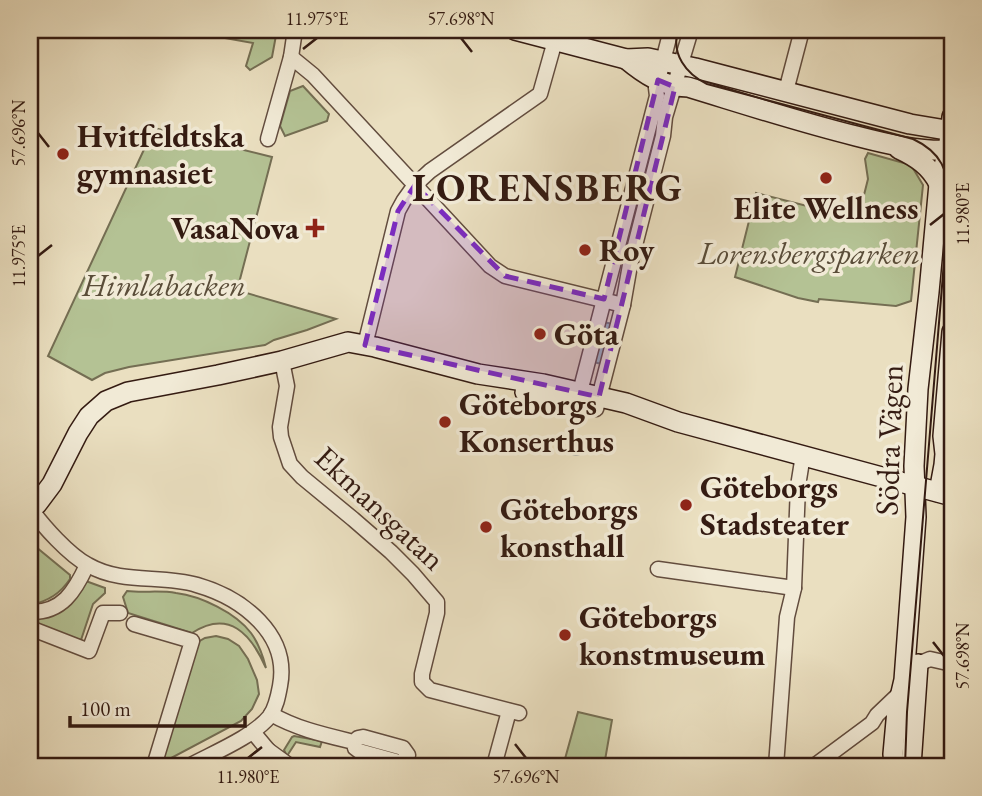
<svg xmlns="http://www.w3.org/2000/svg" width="982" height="796" font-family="'EB Garamond',serif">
	<rect width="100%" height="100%" fill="#eadfc0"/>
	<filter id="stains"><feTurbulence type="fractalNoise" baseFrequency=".00286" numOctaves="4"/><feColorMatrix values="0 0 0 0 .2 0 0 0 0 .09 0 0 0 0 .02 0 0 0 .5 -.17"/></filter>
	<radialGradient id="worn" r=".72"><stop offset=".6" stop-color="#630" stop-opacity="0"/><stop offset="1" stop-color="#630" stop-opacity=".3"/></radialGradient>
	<g fill="#b4c294" stroke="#746e53" stroke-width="2">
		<path d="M180 30H277L272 57 250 70 246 66 253 43Z"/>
		<path d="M303 86 329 114 327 121 285 136 280 126 290 91Z"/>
		<path d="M154 128 272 157 239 283 243 292 336 319 307 330 274 340 265 345 129 367 105 373 92 380 48 356Z"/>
		<path d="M868 153 911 165 923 185 911 301 896 306 819 299 818 302 798 298 735 277 756 193 858 219 868 179 865 159Z"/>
		<path d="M30 542 70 575V579C60 594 49 600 32 605L30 604Z"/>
		<path d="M83 580 105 588V593L93 604 80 643 31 625 30 617Z"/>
		<path d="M127 591C144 593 160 590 176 593 201 596 236 613 251 633 259 644 263 656 266 668 251 634 229 609 192 633L128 613 123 597Z"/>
		<path d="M216 636 228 639 239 646 248 659 257 680 259 694 252 709 241 721 160 764 198 642 205 638Z"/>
		<path d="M578 712 612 720 604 766H563Z"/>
		<path d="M294 736 322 741 320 747 296 742 287 756 284 750 292 737Z"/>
	</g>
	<g fill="#9dbabd" stroke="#737a79" stroke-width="2">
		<path d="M604 322 612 324 602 364 593 362Z"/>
		<circle cx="576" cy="447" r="8"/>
	</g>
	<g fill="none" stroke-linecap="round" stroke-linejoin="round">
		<defs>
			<g id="street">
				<path d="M291 57 313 75 490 266 505 276 623 305"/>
				<path d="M786 91 802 30"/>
				<path d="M268 139 291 57 295 30"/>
				<path d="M365 345 398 211C406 194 416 183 430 171L540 94 558 30"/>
				<path d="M282 361 287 386 280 427 281 437 290 464 302 477 353 519 391 552 413 574 437 602V613L422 674V682L430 690 519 713"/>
				<path d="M574 399 580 393 581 388 657 96 656 88 671 30"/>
				<path d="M596 409 623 305 630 265 663 136 665 117 691 30"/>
				<path d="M31 509C43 526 69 555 88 565 123 585 161 574 197 585 242 598 290 634 280 686 278 697 276 707 270 716 253 737 213 753 189 766"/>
				<path d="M658 569 794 588"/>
				<path d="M30 612C62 613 75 591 87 565"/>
				<path d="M134 624 192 641 154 766"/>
				<path d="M30 628 89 651 103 613H120"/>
				<path d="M918 664 930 659 952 664"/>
				<path d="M271 714C297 729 325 735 354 742L358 738 363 737 403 748 408 755 407 759 403 762H399L359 751 355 748 354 742"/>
				<path d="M268 750 290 766"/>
				<path d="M252 766 268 750 253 732"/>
				<path d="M494 766 509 711"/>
				<path d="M776 766 787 617 794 588 798 486 803 455"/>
				<path d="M814 766 872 723 877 715 899 694"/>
			</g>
			<g id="secondary">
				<path d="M515 30 626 59 648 58 695 68 910 124 952 131"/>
				<path d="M626 59C644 74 663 87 688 87 744 104 799 122 856 136 887 144 920 152 952 150"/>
				<path d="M899 149C916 157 930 166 939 184"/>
				<path d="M525 392 540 397 587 407"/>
				<path d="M939 492 944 465 945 454 943 436 952 332"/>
				<path d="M30 510 37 504 52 484 78 433 89 416 106 401 128 392 218 375 282 361 348 342 375 347 478 374 543 384 626 403 678 422 952 496"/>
				<path d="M894 766 893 754 897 710 904 680 916 517 914 466 918 389 929 292 939 184 948 151 952 117"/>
				<path d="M911 766 918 664"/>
			</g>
		</defs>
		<use href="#street" stroke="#624c3e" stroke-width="17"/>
		<use href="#secondary" stroke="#341b12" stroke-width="22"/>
		<use href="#street" stroke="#f1ead6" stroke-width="14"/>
		<use href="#secondary" stroke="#f1ead6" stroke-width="19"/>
		<path stroke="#341b12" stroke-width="2" d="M678 30C671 54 686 74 707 84L913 139C941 152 949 171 949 201L907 712 905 766"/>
	</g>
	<path fill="#7b2cbf" fill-opacity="0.2" stroke="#7b2cbf" stroke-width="5" stroke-dasharray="14 9" stroke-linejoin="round" d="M658 80 675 87 599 397 365 345 398 211 415 185 505 276 604 299Z"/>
	<path fill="none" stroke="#341b12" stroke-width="2.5" d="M461 38 472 52M303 49 317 38M38 133 49 147M930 225 944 214M38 256 52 245M933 642 944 656M515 744 526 758M248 758 262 747"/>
	<g fill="#8f2418" stroke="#f1ead6" stroke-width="2.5">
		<circle cx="63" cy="154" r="7"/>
		<circle cx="826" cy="178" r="7"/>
		<path d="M311.5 217.5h7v7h7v7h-7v7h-7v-7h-7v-7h7z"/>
		<circle cx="585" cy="250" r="7"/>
		<circle cx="540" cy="334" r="7"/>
		<circle cx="445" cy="422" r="7"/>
		<circle cx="686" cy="505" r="7"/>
		<circle cx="486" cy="527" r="7"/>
		<circle cx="565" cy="635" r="7"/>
	</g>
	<g text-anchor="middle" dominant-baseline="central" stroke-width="7" stroke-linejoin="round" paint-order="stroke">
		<g font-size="32" font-weight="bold" fill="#341b12" stroke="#f1ead6" text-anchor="start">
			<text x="77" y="136">Hvitfeldtska<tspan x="77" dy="37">gymnasiet</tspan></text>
			<text x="826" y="208" text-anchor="middle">Elite Wellness</text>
			<text x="299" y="228" text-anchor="end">VasaNova</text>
			<text x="599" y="250">Roy</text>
			<text x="554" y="334">Göta</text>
			<text x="459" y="404">Göteborgs<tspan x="459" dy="37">Konserthus</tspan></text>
			<text x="700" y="487">Göteborgs<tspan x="700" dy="37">Stadsteater</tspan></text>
			<text x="500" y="509">Göteborgs<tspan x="500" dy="37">konsthall</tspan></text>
			<text x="579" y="617">Göteborgs<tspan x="579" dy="37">konstmuseum</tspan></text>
		</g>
		<g font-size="32" font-style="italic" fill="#5a4d39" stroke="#f1ead6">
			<text x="809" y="253">Lorensbergsparken</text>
			<text x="164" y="285">Himlabacken</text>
		</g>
		<g font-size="32" fill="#341b12" stroke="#f1ead6">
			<text transform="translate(889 440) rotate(-88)">Södra Vägen</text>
			<text transform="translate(380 508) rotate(43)">Ekmansgatan</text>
		</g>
		<g font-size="38" font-weight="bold" letter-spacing="2" fill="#341b12" stroke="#f1ead6">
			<text x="548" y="187">LORENSBERG</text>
		</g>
	</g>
	<rect width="982" height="796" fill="none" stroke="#eadfc0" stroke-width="77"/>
	<path d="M70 716v10h175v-10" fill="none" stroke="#341b12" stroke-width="3.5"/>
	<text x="80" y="716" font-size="21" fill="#341b12" stroke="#f1ead6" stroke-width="5" paint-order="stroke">100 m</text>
	<rect x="38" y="38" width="906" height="720" fill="none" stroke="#341b12" stroke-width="2.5"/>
	<g font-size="18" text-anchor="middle" fill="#341b12">
		<text x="317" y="25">11.975°E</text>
		<text x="461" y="25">57.698°N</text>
		<text transform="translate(19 133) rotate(-90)" y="6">57.696°N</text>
		<text transform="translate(963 214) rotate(-90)" y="6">11.980°E</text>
		<text transform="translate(19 256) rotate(-90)" y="6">11.975°E</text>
		<text transform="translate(963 656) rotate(-90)" y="6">57.698°N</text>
		<text x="248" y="783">11.980°E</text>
		<text x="526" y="783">57.696°N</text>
	</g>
	<rect width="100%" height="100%" filter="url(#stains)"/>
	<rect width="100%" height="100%" fill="url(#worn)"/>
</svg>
